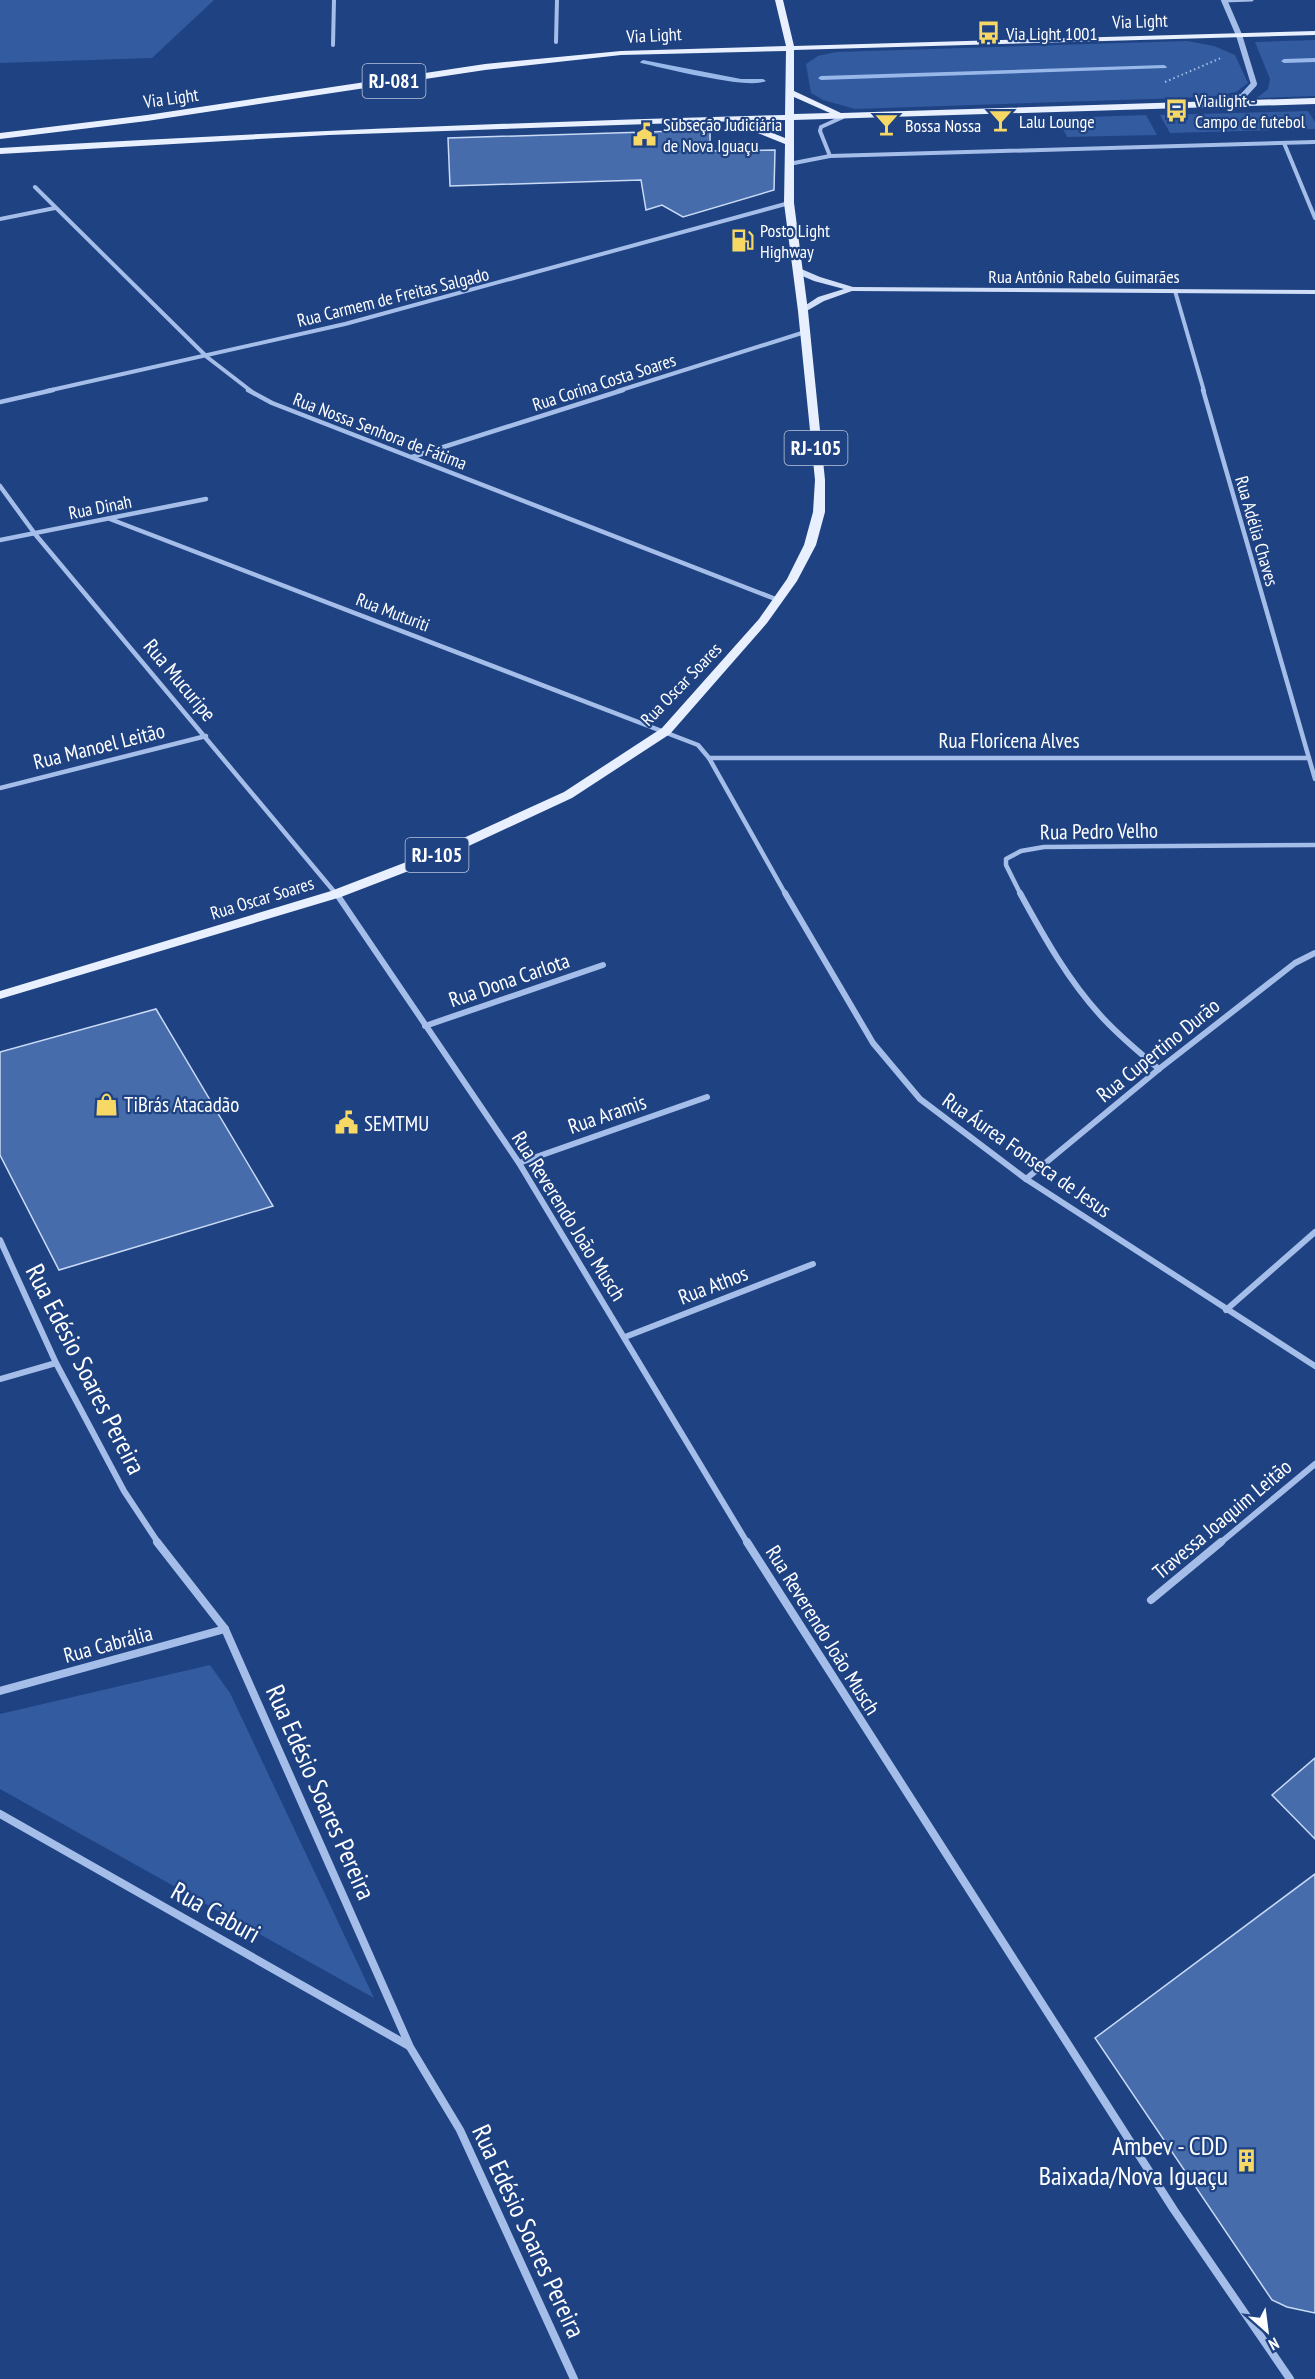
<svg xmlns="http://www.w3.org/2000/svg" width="1315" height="2379" font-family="'PT Sans Narrow',sans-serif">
	<rect width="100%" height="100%" fill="#1f4282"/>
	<g fill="#335ba0">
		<path d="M0 0H214L152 58 0 63Z"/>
		<path d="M1315 40V96L1257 98 1268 89 1270 79 1255 42Z"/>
		<path d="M1187 41 1214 46 1235 55 1248 83 1236 92 1209 97 855 109 823 100 811 93 806 64 818 56 836 52Z"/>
		<path d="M1308 111 1315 122V129L1170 133 1160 115Z"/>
		<path d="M1146 115 1157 135 1067 137 1058 118Z"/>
		<path d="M210 1665 230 1693 374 1998 0 1789V1714Z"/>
	</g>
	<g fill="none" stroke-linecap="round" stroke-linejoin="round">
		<g fill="#99b8ea" fill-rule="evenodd">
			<path d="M1315 58V62L1284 63 1281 61 1284 59Z"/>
			<path d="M643 60 741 79H763L766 81C749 90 664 68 641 63L640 62Z"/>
			<path d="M1164 65 1167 67 1166 68 821 80 818 78 821 76Z"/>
		</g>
	</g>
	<g fill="#476cab" stroke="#c9daf7" stroke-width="1.5">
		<path d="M710 130V151L775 150 774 190 683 217 662 205 646 210 641 180 450 186 448 138Z"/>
		<path d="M156 1009 273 1206 59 1270 0 1155V1052Z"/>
		<path d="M1315 1758V1839L1272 1795Z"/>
		<path d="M1315 1874V2313L1287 2307 1272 2300 1095 2038Z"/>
	</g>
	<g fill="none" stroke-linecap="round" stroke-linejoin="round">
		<path stroke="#a5bee9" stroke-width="2" stroke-dasharray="1.5 3" stroke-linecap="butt" d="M1165 82 1221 58"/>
		<path stroke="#a5bee9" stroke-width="3" d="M1224 1 1252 0"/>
		<g stroke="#a5bee9" stroke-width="4">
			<path d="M556 42 557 0"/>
			<path d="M333 45 334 0"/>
			<path d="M1284 143 1315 218"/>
			<path d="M830 156 820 131 821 127 843 117"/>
			<path d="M789 164 830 156 1315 142"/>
			<path d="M35 187 207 357 251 391"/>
			<path d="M0 219 55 208"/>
			<path d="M1175 291 1204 391"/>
			<path d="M47 391 345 324 789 203"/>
			<path d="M618 391 805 332"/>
		</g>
		<g stroke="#a5bee9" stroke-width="4.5">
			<path d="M248 390 272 403 778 600"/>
			<path d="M1203 390 1315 779"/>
			<path d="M0 402 53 390"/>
			<path d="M412 457 623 390"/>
			<path d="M0 486 35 534 337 895"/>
			<path d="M110 519 698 745 709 758 786 895"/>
			<path d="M0 540 206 499"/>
			<path d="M709 758H1309"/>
			<path d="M0 788 206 736"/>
			<path d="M1021 895 1006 865V859L1021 851 1044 847 1315 845"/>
		</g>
		<g stroke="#a5bee9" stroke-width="6">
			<path d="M336 893 519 1163 748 1544"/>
			<path d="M785 893 873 1043 920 1099 1026 1179 1315 1366"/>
			<path d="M1020 893C1044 937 1068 980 1101 1016 1119 1036 1139 1052 1159 1069"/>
			<path d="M425 1026 603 965"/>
			<path d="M519 1163 707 1097"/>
			<path d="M1026 1179 1159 1069 1295 963 1315 953"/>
			<path d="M0 1240 56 1363 124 1491 159 1544"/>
			<path d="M1226 1310 1315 1232"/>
			<path d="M625 1337 813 1264"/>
			<path d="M0 1379 56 1363"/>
			<path d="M1219 1544 1315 1464"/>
		</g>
		<g stroke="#a5bee9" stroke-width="8">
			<path d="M157 1542 225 1629 410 2047 460 2130 574 2379"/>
			<path d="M747 1542 1174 2210 1290 2379"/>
			<path d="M1151 1600 1221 1542"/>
			<path d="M0 1691 225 1629"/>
			<path d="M0 1814 409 2046"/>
		</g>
		<path stroke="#a5bee9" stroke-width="6" d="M1212 103 1242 97 1254 84 1239 35 1224 0"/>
		<path fill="#d0def7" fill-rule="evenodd" d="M793 268H799L820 277 853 287 1315 290V294L852 291 824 301 803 313 799 311 800 309 818 297 844 289 814 281 793 272Z"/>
		<path fill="#e8effe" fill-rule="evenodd" d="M775 0H783L794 46 1315 31V35L794 50V91L841 113 1315 98V104L794 120V203L808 311 825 480V512L816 545 797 581 767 623 670 734 572 798 445 857 341 897 0 999V991L331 891 435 851 564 792 662 728 759 619 787 579 804 545 813 512 815 480 798 311 784 203 785 144 738 125V121L329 135 0 154V148C262 132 523 122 785 115L786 51 621 55 485 70 147 121 0 139V133L147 115 485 64 621 51 786 46ZM794 97 830 113 794 114ZM785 120V138L743 121Z"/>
	</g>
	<defs>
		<symbol id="bus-bare" viewBox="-9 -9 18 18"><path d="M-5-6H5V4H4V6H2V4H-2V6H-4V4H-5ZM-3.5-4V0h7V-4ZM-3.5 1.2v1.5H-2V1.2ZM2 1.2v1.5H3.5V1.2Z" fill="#f7d865" stroke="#1f4282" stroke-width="2.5" paint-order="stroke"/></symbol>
		<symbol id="bar-bare" viewBox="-9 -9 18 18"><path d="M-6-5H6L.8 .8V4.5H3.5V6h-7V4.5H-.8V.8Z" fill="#f7d865" stroke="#1f4282" stroke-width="2.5" paint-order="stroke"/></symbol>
		<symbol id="civic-bare" viewBox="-9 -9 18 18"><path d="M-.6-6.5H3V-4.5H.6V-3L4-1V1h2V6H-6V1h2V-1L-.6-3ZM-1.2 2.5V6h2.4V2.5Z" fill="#f7d865" stroke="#1f4282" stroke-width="2.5" paint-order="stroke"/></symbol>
		<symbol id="fuel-bare" viewBox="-9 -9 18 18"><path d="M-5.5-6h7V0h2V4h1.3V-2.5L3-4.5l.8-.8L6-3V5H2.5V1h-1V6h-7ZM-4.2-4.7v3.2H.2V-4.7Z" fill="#f7d865" stroke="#1f4282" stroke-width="2.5" paint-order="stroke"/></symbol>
		<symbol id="shop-bare" viewBox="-9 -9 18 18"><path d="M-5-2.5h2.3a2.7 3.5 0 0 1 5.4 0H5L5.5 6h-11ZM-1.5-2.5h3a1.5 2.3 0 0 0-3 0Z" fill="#f7d865" stroke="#1f4282" stroke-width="2.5" paint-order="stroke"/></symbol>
		<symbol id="building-bare" viewBox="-9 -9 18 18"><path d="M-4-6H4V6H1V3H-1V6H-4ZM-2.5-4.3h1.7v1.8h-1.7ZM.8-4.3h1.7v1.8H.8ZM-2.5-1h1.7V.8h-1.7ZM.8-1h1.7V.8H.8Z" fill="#f7d865" stroke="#1f4282" stroke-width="2.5" paint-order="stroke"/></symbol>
	</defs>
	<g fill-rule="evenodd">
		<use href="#bus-bare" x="972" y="16" width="33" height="33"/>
		<use href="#bus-bare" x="1160" y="94" width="33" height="33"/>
		<use href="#bar-bare" x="984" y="104" width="33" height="33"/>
		<use href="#bar-bare" x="870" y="108" width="33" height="33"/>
		<use href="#civic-bare" x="628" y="118" width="33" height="33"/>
		<use href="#fuel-bare" x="726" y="224" width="33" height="33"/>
		<use href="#shop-bare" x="90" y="1088" width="33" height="33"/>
		<use href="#civic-bare" x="330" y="1106" width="33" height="33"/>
		<use href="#building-bare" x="1230" y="2144" width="33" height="33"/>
	</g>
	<g text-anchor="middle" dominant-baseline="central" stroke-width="4.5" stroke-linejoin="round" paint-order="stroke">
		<g font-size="18" fill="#fff" stroke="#1f4282">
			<text transform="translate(1140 21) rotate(-2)">Via Light</text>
			<text transform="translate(654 35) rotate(-3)">Via Light</text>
			<text transform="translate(171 98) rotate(-8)">Via Light</text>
			<text x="1084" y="276">Rua Antônio Rabelo Guimarães</text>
			<text transform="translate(393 297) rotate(-14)">Rua Carmem de Freitas Salgado</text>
			<text transform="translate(604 382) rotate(-18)">Rua Corina Costa Soares</text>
			<text transform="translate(380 431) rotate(21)">Rua Nossa Senhora de Fátima</text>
			<text transform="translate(100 507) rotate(-11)">Rua Dinah</text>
			<text transform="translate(1257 531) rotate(74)">Rua Adélia Chaves</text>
			<text transform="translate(393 612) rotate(21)">Rua Muturiti</text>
			<text transform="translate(681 684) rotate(-46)">Rua Oscar Soares</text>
			<text transform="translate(262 898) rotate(-17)">Rua Oscar Soares</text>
		</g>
		<g font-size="18" fill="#fff" stroke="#1f4282" text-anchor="start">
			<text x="1006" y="33">Via Light 1001</text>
			<text x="1195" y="100">Via light -<tspan x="1195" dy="21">Campo de futebol</tspan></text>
			<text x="1019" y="121">Lalu Lounge</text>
			<text x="663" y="124">Subseção Judiciária<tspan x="663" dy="21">de Nova Iguaçu</tspan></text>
			<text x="905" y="125">Bossa Nossa</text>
			<text x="760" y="230">Posto Light<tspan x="760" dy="21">Highway</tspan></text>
		</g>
		<g fill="#1f4282" stroke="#bcc6da" stroke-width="1.5">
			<rect x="362.5" y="64" width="63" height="34" rx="4.5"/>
			<rect x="784.5" y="431" width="63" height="34" rx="4.5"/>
			<rect x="405.5" y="838" width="63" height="34" rx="4.5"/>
		</g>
		<g font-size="20" font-weight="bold" fill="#fff">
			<text x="394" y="81">RJ-081</text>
			<text x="816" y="448">RJ-105</text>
			<text x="437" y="855">RJ-105</text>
		</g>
		<g font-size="21" fill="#fff" stroke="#1f4282">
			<text transform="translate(180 680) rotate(50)">Rua Mucuripe</text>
			<text x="1009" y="740">Rua Floricena Alves</text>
			<text transform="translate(99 746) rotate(-14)">Rua Manoel Leitão</text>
			<text transform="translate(1099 831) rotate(-1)">Rua Pedro Velho</text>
			<text transform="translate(509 980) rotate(-19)">Rua Dona Carlota</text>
			<text transform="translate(1158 1050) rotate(-39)">Rua Cupertino Durão</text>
			<text transform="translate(607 1114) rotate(-19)">Rua Aramis</text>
			<text transform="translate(1027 1155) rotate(35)">Rua Áurea Fonseca de Jesus</text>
			<text transform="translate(569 1216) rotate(58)">Rua Reverendo João Musch</text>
			<text transform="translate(713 1285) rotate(-21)">Rua Athos</text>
			<text transform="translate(1222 1519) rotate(-40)">Travessa Joaquim Leitão</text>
			<text transform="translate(823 1630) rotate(58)">Rua Reverendo João Musch</text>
			<text transform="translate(108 1644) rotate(-15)">Rua Cabrália</text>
		</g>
		<g font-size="21" fill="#fff" stroke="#1f4282" text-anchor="start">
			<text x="124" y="1104">TiBrás Atacadão</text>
			<text x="364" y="1123">SEMTMU</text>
		</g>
		<g font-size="26" fill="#fff" stroke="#1f4282">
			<text transform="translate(86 1369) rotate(63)">Rua Edésio Soares Pereira</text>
			<text transform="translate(321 1792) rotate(66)">Rua Edésio Soares Pereira</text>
			<text transform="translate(216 1912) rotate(29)">Rua Caburi</text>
			<text transform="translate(529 2231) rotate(65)">Rua Edésio Soares Pereira</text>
		</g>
		<g font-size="26" fill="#fff" stroke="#1f4282" text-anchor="end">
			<text x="1228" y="2145">Ambev - CDD<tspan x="1228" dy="30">Baixada/Nova Iguaçu</tspan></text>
		</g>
	</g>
	<g transform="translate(1267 2331) rotate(152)" stroke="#1f4282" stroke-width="4.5" paint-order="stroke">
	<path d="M0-4.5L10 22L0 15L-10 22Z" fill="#ffffff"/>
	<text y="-9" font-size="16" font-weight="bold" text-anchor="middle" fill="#ffffff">N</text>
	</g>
</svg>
